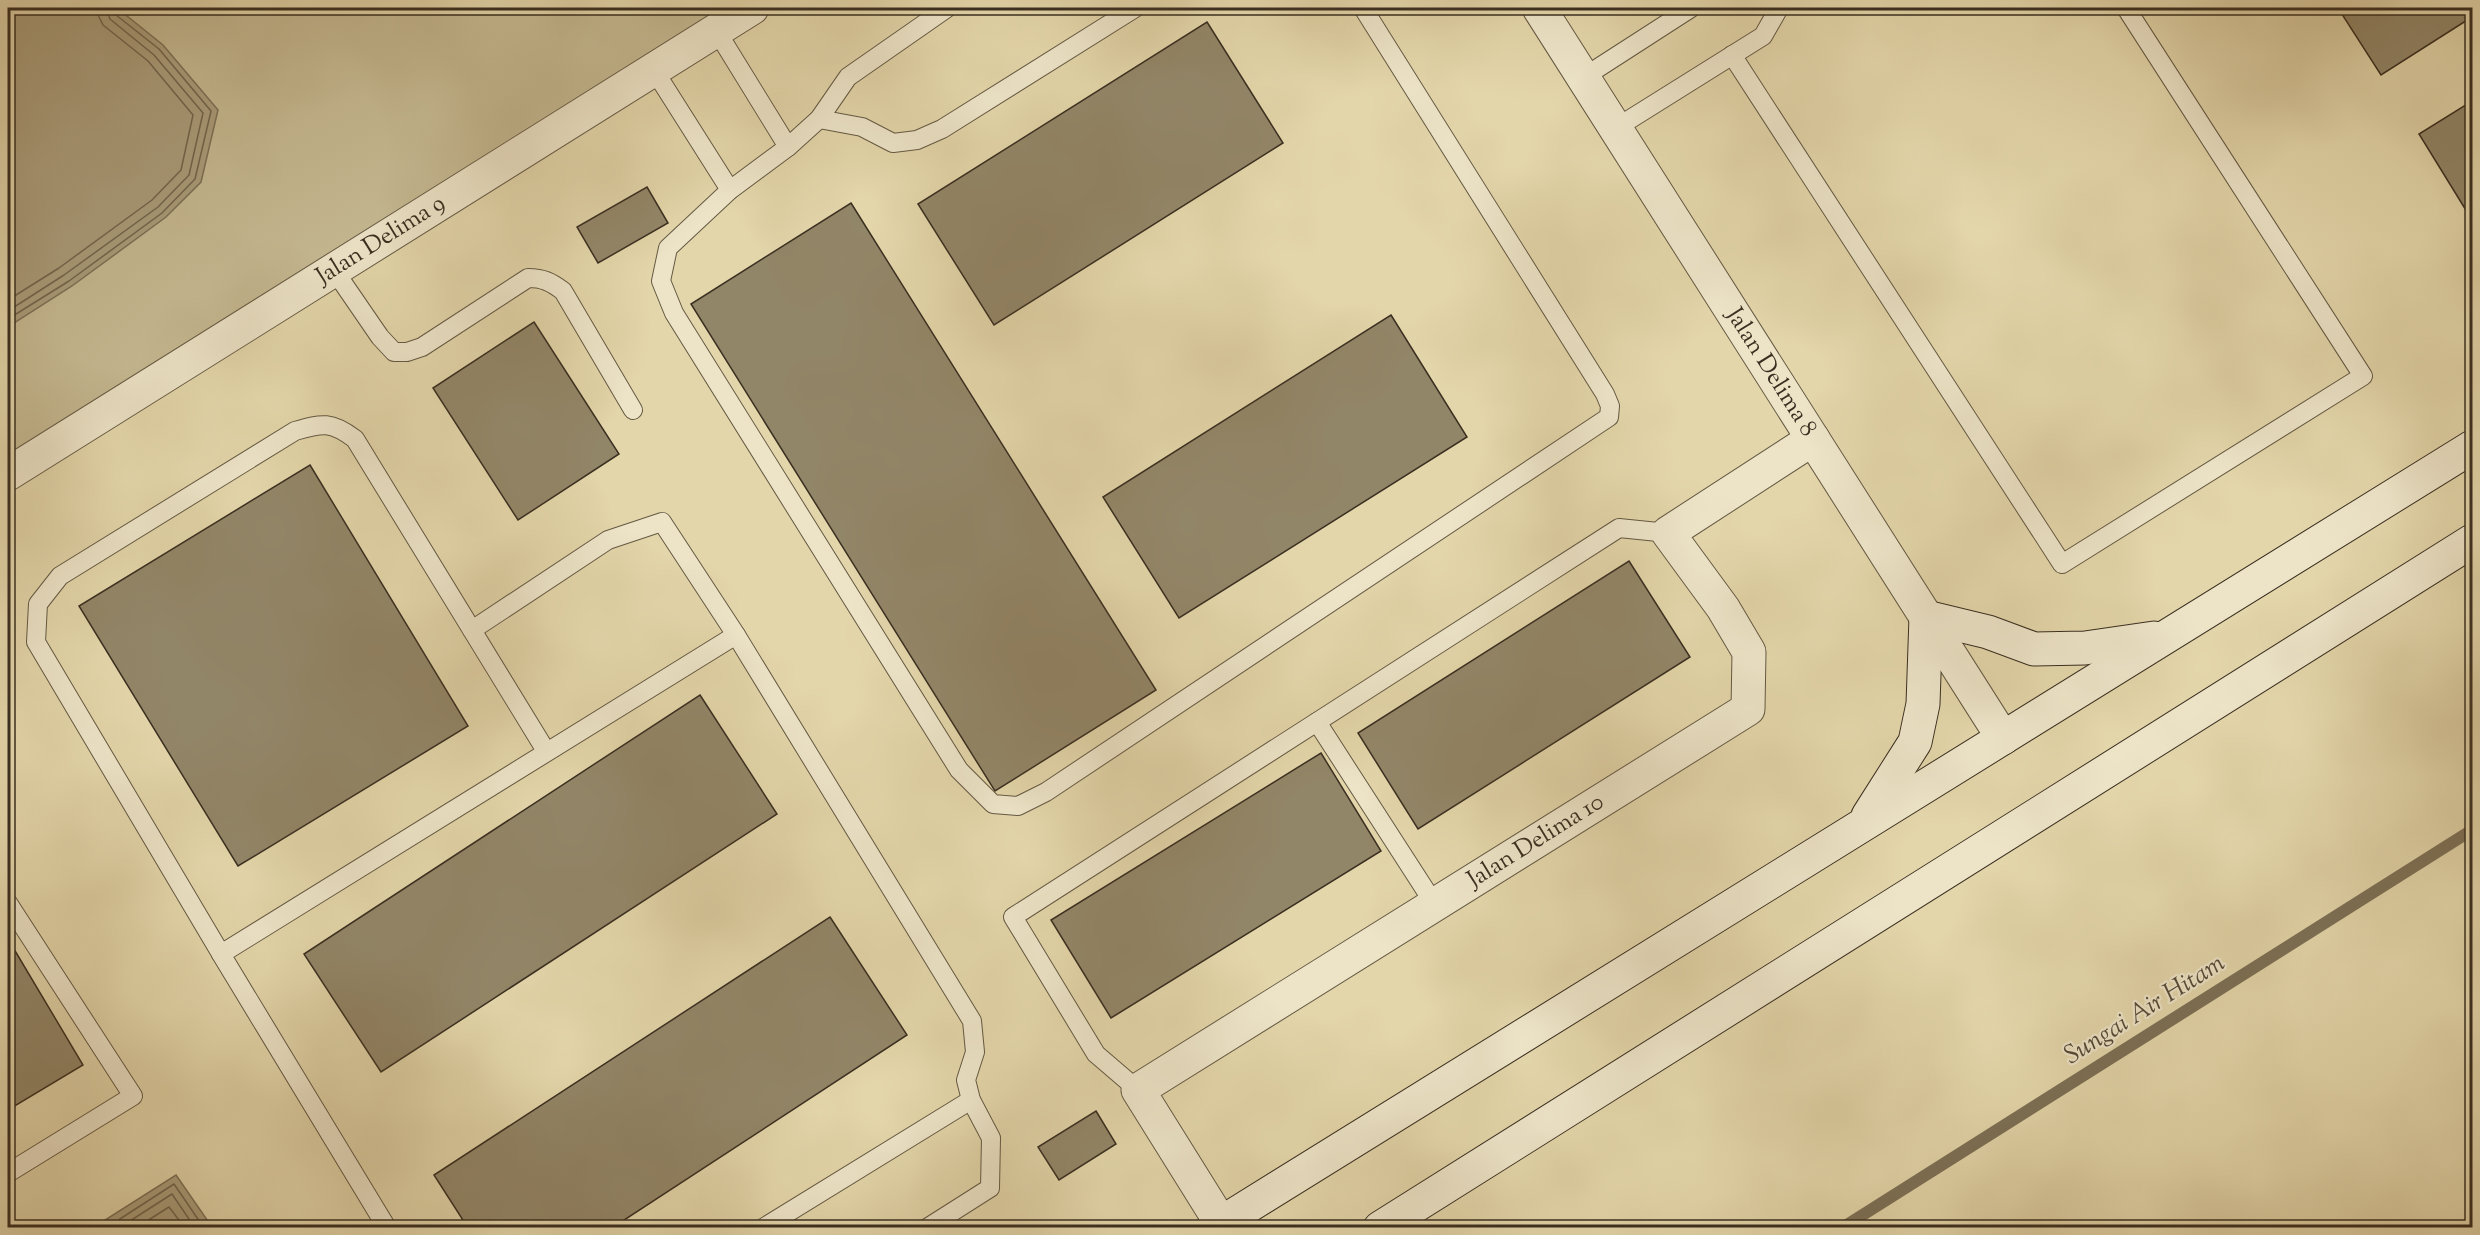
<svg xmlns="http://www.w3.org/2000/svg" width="2480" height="1235" font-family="'Sorts Mill Goudy',serif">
	<rect width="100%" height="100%" fill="#e3d6aa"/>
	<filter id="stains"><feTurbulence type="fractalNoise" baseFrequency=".00333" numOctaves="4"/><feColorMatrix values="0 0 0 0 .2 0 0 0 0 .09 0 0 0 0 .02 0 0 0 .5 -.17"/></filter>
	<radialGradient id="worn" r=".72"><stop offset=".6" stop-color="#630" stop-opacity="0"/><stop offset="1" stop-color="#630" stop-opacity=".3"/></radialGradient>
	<path fill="#c6ba93" stroke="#80745a" stroke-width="1.5" d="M8 8H731L8 466Z"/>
	<g fill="#aa9d7b" stroke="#7d7157" stroke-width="1.5">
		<path d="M8 8H117L163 45 218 110 201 182 166 217 72 286 8 327Z"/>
		<path d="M176 1175 212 1227H94Z"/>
	</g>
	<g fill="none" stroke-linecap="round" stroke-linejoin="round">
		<g stroke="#72664e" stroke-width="1.5">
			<path d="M8 300 59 268 152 200 181 170 193 115 148 61 103 25 99 17 97 8"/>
			<path d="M8 311 64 275 158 207 189 175 203 113 154 55 110 19 106 8"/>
			<path d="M8 319 69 281 162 213 195 179 211 111 159 49 116 15 114 8"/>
			<path d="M106 1228 174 1184 204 1228"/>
			<path d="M119 1228 172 1194 195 1228"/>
			<path d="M136 1228 169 1207 185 1228"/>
		</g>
		<path stroke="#7d7157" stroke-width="12" d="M1842 1228 2472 830"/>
	</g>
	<g fill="#928668" stroke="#3a2f21" stroke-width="1.5">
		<path d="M2338 8H2472V17L2381 75Z"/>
		<path d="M1207 22 1283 143 994 325 918 204Z"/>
		<path d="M2472 101V220L2419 134Z"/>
		<path d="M647 187 668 223 598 263 577 227Z"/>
		<path d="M851 203 1156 690 995 791 691 304Z"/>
		<path d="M1391 315 1467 437 1179 618 1103 497Z"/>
		<path d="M534 322 619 454 518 520 433 388Z"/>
		<path d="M310 465 468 726 238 866 79 606Z"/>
		<path d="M1629 561 1690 657 1418 829 1358 733Z"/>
		<path d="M700 695 777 814 381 1072 304 954Z"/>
		<path d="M1321 753 1381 851 1111 1018 1051 920Z"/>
		<path d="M830 917 907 1035 612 1228H468L434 1175Z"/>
		<path d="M8 939 83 1065 8 1110Z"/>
		<path d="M1096 1111 1116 1144 1059 1180 1038 1147Z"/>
	</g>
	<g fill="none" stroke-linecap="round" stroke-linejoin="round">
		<defs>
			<g id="lane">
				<path d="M947 8 848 77 819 119 788 147 730 190 668 248 661 281 674 313 959 770 993 804 1018 806 1046 792 1609 417 1610 406 1605 394 1363 8"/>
				<path d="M716 30 788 147"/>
				<path d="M1732 55 2062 564 2363 376 2126 8"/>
				<path d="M654 70 730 190"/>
				<path d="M1584 77 1691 8"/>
				<path d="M819 119 862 127 893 143 917 140 942 129 1135 8"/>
				<path d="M1616 128 1763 36 1779 8"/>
				<path d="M334 270 380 337 394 352H407L422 347 528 278C543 278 551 282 563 291L633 410"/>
				<path d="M472 630 608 540 662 522 736 635 972 1021 975 1052 966 1080 971 1100 991 1138 990 1188 927 1228"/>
				<path d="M1317 722 1435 905"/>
				<path d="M8 903 133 1096 8 1173"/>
				<path d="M221 954 36 642 38 604 60 576 295 431C323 423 331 421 355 439L546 751"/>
				<path d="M1138 1090 1096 1054 1013 917 1619 528 1668 533"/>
				<path d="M387 1228 221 954 736 635"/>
				<path d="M763 1228 971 1100"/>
			</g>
			<g id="street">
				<path id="s1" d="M1539 8 2003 738"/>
				<path id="s2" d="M8 474 752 8"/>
				<path id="s3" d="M1221 1223 1138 1090 1748 709 1749 652 1723 608 1668 533 1813 439"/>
			</g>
			<g id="secondary">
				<path d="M1868 816 1915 742 1923 704 1926 617 1988 632 2034 649 2085 648 2154 638"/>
				<path d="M1213 1228 2472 447"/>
				<path d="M1380 1228 2472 541"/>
			</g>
		</defs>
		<use href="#lane" stroke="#645943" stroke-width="20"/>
		<use href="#street" stroke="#645943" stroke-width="35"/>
		<use href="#secondary" stroke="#3a2f21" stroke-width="35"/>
		<use href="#lane" stroke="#ede4c8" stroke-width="18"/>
		<use href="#street" stroke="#ede4c8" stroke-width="33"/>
		<use href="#secondary" stroke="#ede4c8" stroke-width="33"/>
	</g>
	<g text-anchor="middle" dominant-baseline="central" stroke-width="4.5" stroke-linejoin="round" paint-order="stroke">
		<g font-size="24" fill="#3a2f21" stroke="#ede4c8">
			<text stroke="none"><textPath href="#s2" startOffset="440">Jalan Delima 9</textPath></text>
			<text stroke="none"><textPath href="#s1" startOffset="432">Jalan Delima 8</textPath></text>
			<text stroke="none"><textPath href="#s3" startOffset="626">Jalan Delima 10</textPath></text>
		</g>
		<g font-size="26" font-style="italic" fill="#564a38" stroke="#ede4c8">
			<text transform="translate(2145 1010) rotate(-32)">Sungai Air Hitam</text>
		</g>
	</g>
	<rect width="2480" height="1235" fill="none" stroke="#e3d6aa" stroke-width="30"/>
	<rect x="9" y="9" width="2462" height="1217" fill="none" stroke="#3a2f21" stroke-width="3"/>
	<rect x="15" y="15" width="2450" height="1205" fill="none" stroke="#3a2f21" stroke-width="1.5"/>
	<rect width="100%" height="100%" filter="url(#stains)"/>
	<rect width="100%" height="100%" fill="url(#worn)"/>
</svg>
